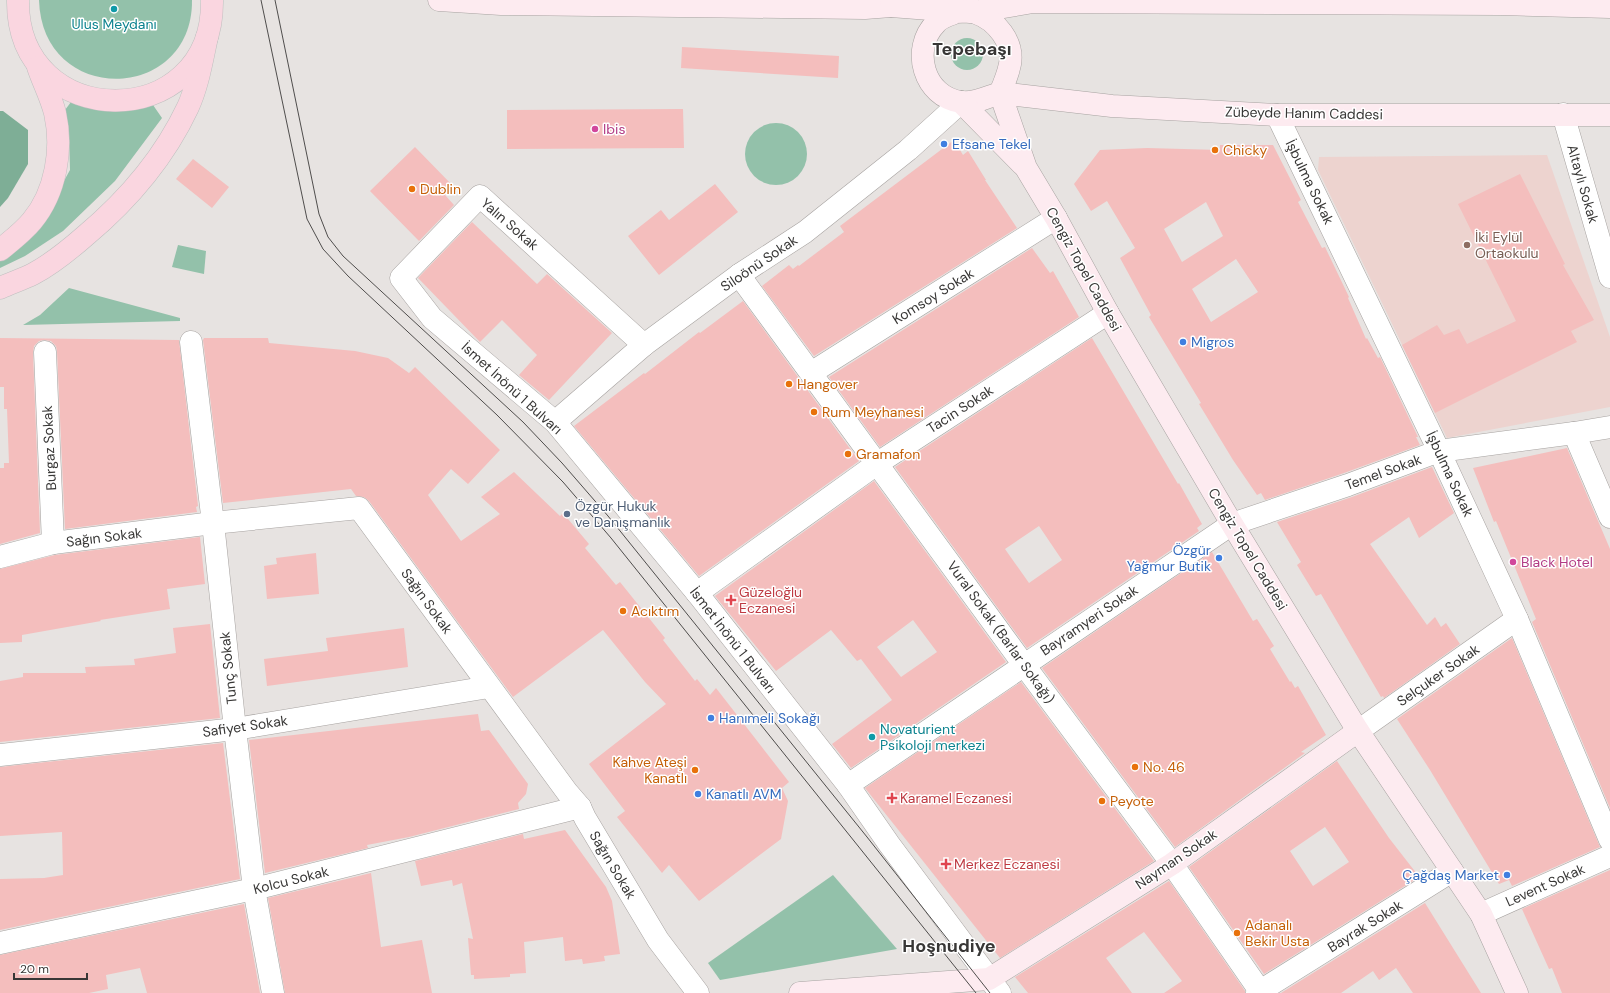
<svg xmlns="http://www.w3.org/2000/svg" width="1610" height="993" font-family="'DM Sans',sans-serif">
	<rect width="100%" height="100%" fill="#e7e3e1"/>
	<path fill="#edd3cf" d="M1547 155 1610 337V407L1447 438 1318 170 1319 157Z"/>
	<g fill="#93c1aa">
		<path d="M39 0H192C193 103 42 107 39 0Z"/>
		<circle cx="967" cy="54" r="16"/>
		<path d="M71 102 115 112 153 105 162 118 115 181 63 231 25 256 0 268V255L50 206 70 170 69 132 65 110Z"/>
		<circle cx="776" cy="154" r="31"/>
		<path d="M178 245 206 251 204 274 172 267Z"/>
		<path d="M69 288 180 318V321L23 325 40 315Z"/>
		<path d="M833 875 897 949 720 980 708 963Z"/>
	</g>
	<path fill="#7eae96" d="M0 111H3L28 130V164L8 198 0 207Z"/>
	<g fill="#f4bebd" fill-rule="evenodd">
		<path d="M682 47 839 56 838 78 681 68Z"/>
		<path d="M683 109 684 148 507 149V110Z"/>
		<path d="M954 140 963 155 968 151 986 180H985L1017 228 814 356 762 286 789 265 793 269 798 265 799 266 844 232 840 226Z"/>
		<path d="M1220 145H1273L1301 200 1298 202 1322 248 1325 247 1349 297 1348 298 1366 339 1367 338 1378 358 1380 357 1418 437H1416L1420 445 1344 473 1265 500 1261 493 1257 495 1233 460 1199 404 1201 403 1149 317 1151 315 1120 258 1135 248 1107 201 1091 211 1074 184 1100 150 1147 148 1220 150ZM1206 202 1223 236 1182 262 1164 229ZM1236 259 1258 292 1211 322 1192 289Z"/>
		<path d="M415 147 454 187 445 195 454 205 419 241 370 191Z"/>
		<path d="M193 159 229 187 212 208 176 179Z"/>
		<path d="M1520 174 1565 264 1563 265 1594 320 1571 331 1577 342 1435 413 1402 345 1437 325 1444 335 1459 329 1467 344 1516 321 1458 204Z"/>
		<path d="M715 184 738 212 659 275 628 236 661 210 669 220Z"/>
		<path d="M472 222 537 284 547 274 612 333 549 400 519 375 537 355 502 320 480 342 418 278Z"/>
		<path d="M1032 248 1050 273 1053 271 1079 317 880 447 829 377Z"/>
		<path d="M743 301 859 461 699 576 574 426 644 373 645 374 699 332 700 333Z"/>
		<path d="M0 338 179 340 198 506 196 507 197 512 65 529 57 351 56 346 51 341 44 340 39 341 34 346 33 353 40 533 0 544V468H4V463H9L7 409H4V387H0Z"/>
		<path d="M204 338H268L269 343 355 351 388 358 409 373 415 367 500 450 468 484 451 469 428 495 461 541 500 514 481 497 514 472 560 516 563 513 589 544 585 548 616 585 620 582 665 638 663 640 695 681 697 679 710 695 716 688 789 782 782 788 788 801 781 839 699 901 669 865 662 873 617 817 625 811 589 764 666 704 645 682 603 630 513 697 369 501 364 497 356 496 351 489 223 503 203 340Z"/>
		<path d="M1092 338 1178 484 1179 483 1202 524 1197 528 1199 531 1027 648 895 467ZM1039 526 1062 560 1029 583 1005 549Z"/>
		<path d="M1567 448 1610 549V808L1532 622 1536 619 1496 521 1494 522 1473 468Z"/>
		<path d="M1432 467 1454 513 1419 538 1409 517 1370 544 1427 625 1435 617 1441 627 1446 623 1460 644 1384 698 1383 696 1381 697 1321 594 1316 596 1297 565 1301 562 1277 522 1352 497Z"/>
		<path d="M874 481 1006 662 851 768 832 744 892 700 861 659 857 661 831 630 776 671 715 596ZM913 620 937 652 901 677 877 647Z"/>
		<path d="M200 537 205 584 167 589 170 609 100 620 101 621 22 635V642L0 643V569L55 555Z"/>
		<path d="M1212 552 1253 621 1257 619 1274 646 1270 649 1290 682 1291 681 1295 688 1298 686 1326 735 1301 752 1305 753 1175 847 1042 668Z"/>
		<path d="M316 553 319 594 267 599 264 566 277 564 276 558Z"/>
		<path d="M210 624 220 718 0 742V681L23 677V673H86L85 667 135 665 134 659 176 653 173 628Z"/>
		<path d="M404 628 408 667 267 686 264 659 328 651 326 638Z"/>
		<path d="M1512 638 1600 847 1512 886 1509 880 1499 884 1430 770 1397 719Z"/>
		<path d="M1021 682 1154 861 1000 958 865 788Z"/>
		<path d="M478 714 481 731 489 730 528 784 526 794 518 803 519 809 409 837 367 845 368 848 265 873 249 740Z"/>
		<path d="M223 743 240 879 0 930V879L44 878 63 875 62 832 0 836V767Z"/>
		<path d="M1337 761 1389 838 1417 874 1416 879 1264 974 1189 867ZM1325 827 1349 862 1313 886 1290 851Z"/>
		<path d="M565 830 606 887 612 901 620 954 604 956 605 961 583 964 582 959 565 961 563 937 524 942 526 973 510 974V977L474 979V975H471L468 938 473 939 462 883 453 886 452 880 421 886 415 861 523 834 524 839Z"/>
		<path d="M1610 870V993H1562L1552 968 1549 969 1522 909Z"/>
		<path d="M371 873 381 947 422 940 432 993H285L268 898Z"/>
		<path d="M1169 881 1245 991V993H1164L1182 981 1144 932 1106 958 1132 993H1028L1015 977Z"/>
		<path d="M1425 903 1481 993H1413L1396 968 1379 980 1373 971 1341 993H1281Z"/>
		<path d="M244 904 260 993H147L140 968 106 975 108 989 89 993H0V955Z"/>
	</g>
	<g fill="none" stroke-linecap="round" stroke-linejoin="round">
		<defs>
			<g id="street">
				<path d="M1563 114 1610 277"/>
				<path d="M1277 115 1439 451 1517 619 1610 840"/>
				<path d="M739 275 1024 665 1172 864 1260 991"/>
				<path d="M191 342 213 523 235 729 254 889 273 993"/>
				<path d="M644 345 480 196 401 278 432 318 555 422 697 593 848 785 889 844 1000 993"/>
				<path d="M45 352 53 543"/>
				<path d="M811 373 1056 218"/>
				<path d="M555 422 644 345 739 275 805 232 908 150 961 102"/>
				<path d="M1574 433 1610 517"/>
				<path d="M0 557 53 543 213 523 359 508 567 792 580 807 585 818 658 940 698 993"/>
				<path d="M697 593 878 463 1108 313"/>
				<path d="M1358 731 1517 619"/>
				<path d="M0 755 235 729 489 687"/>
				<path d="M848 785 1232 524 1348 485 1439 451 1574 433 1610 427"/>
				<path d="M1481 914 1610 856"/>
				<path d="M0 943 254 889 580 807"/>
				<path d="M1257 993 1452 871"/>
			</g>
			<g id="secondary">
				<path d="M439 0 501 4 865 8 891 6 897 0"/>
				<path d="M963 0 974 12 1033 2 1501 4 1610 7"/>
				<path d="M891 6 956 11"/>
				<path d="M957 12C963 12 971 11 976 13 996 20 1014 42 1010 64 1008 74 1004 84 1000 93 987 97 974 104 961 102 924 97 910 49 936 23 941 17 950 15 957 12Z"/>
				<path d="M961 102 1022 164"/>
				<path d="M800 993 989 979 1172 864 1358 731"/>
				<path d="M1517 993 1481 914 1358 731 1232 524 1108 313 1056 218 1026 168 1000 93 1112 106 1277 115H1610"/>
			</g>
			<g id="primary">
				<path d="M18 0C16 133 214 135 212 0"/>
				<path d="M0 250C11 241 23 232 32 221 56 192 63 149 55 113 51 97 43 82 38 67"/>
				<path d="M0 288C11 283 23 279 33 274 52 264 69 250 85 236 128 200 164 158 188 107 198 85 202 60 207 37"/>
			</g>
		</defs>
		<use href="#street" stroke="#a7a3a1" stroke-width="23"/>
		<use href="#secondary" stroke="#a7a3a1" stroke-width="23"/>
		<use href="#primary" stroke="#bfbfbf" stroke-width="23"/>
		<use href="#street" stroke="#fff" stroke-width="22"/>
		<use href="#secondary" stroke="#fdebf0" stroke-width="22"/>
		<use href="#primary" stroke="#fad6e0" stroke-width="22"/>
		<g stroke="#4f4d4c" stroke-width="1">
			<path d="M261 0 307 219 323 249 348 276 497 415 563 482 611 538 976 993"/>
			<path d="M275 0 319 214 328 237 343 256 523 422 562 463 608 516 867 837 990 993"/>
		</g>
	</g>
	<g fill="#0f9aa8" stroke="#fff" stroke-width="1.5">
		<circle cx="114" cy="9" r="4"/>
		<circle cx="872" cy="737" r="4"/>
	</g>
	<g fill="#d1479c" stroke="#fff" stroke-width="1.5">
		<circle cx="595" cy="129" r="4"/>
		<circle cx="1513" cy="562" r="4"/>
	</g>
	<g fill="#3f7fe0" stroke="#fff" stroke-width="1.5">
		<circle cx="944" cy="144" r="4"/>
		<circle cx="1183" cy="342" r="4"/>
		<circle cx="1219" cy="558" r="4"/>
		<circle cx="711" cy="718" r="4"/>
		<circle cx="698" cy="794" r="4"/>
		<circle cx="1507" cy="875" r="4"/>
	</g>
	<g fill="#e8710a" stroke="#fff" stroke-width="1.5">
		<circle cx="1215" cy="150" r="4"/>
		<circle cx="412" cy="189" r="4"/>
		<circle cx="789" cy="384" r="4"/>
		<circle cx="814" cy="412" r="4"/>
		<circle cx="848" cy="454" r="4"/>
		<circle cx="623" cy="611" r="4"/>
		<circle cx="1135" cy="767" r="4"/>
		<circle cx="695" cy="770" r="4"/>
		<circle cx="1102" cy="801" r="4"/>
		<circle cx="1237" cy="933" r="4"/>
	</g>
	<circle fill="#8d6e63" stroke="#fff" stroke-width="1.5" cx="1467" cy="245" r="4"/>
	<circle fill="#5c6f8a" stroke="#fff" stroke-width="1.5" cx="567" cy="514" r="4"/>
	<g fill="#e0444e" stroke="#fff" stroke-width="1.5">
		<path d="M729 594h4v4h4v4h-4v4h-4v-4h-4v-4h4z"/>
		<path d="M890 792h4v4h4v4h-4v4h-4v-4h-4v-4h4z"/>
		<path d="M944 858h4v4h4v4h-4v4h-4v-4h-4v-4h4z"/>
	</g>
	<g text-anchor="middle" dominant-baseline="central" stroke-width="3" stroke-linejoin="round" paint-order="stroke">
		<g font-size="14" fill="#0d838f" stroke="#fff">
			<text x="114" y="24">Ulus Meydanı</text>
			<text x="880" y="729" text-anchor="start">Novaturient<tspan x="880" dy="16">Psikoloji merkezi</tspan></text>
		</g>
		<g font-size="14" fill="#383736" stroke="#fff">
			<text transform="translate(1304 113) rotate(1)">Zübeyde Hanım Caddesi</text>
			<text transform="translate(1310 182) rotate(64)">İşbulma Sokak</text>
			<text transform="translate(1583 184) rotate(74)">Altaylı Sokak</text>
			<text transform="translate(510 224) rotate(41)">Yalın Sokak</text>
			<text transform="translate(759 263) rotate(-34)">Siloönü Sokak</text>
			<text transform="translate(1084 269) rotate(61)">Cengiz Topel Caddesi</text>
			<text transform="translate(933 296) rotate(-32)">Komsoy Sokak</text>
			<text transform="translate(512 388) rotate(42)">İsmet İnönü 1 Bulvarı</text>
			<text transform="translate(960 409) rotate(-33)">Tacin Sokak</text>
			<text transform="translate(49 448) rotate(-93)">Burgaz Sokak</text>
			<text transform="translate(1383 472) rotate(-20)">Temel Sokak</text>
			<text transform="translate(1450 474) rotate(65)">İşbulma Sokak</text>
			<text transform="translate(104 537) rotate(-7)">Sağın Sokak</text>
			<text transform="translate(1248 549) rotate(59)">Cengiz Topel Caddesi</text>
			<text transform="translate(427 601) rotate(54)">Sağın Sokak</text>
			<text transform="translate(1089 620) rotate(-34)">Bayramyeri Sokak</text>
			<text transform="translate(1001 632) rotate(54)">Vural Sokak (Barlar Sokağı)</text>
			<text transform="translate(733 640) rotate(52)">İsmet İnönü 1 Bulvarı</text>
			<text transform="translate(228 668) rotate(-96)">Tunç Sokak</text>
			<text transform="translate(1438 675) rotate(-35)">Selçuker Sokak</text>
			<text transform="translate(245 726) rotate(-8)">Safiyet Sokak</text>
			<text transform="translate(1176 859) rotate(-34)">Nayman Sokak</text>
			<text transform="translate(613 865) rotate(59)">Sağın Sokak</text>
			<text transform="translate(291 880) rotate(-14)">Kolcu Sokak</text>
			<text transform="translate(1545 885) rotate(-24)">Levent Sokak</text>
			<text transform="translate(1365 926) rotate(-32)">Bayrak Sokak</text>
		</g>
		<g font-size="14" fill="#b23c85" stroke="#fff" text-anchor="start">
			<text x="603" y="129">Ibis</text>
			<text x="1521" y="562">Black Hotel</text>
		</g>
		<g font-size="14" fill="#366cbe" stroke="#fff" text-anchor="start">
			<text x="952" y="144">Efsane Tekel</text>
			<text x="1191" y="342">Migros</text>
			<text x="1211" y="550" text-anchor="end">Özgür<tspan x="1211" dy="16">Yağmur Butik</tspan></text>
			<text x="719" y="718">Hanımeli Sokağı</text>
			<text x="706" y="794">Kanatlı AVM</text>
			<text x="1499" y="875" text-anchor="end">Çağdaş Market</text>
		</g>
		<g font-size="14" fill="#c56008" stroke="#fff" text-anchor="start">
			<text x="1223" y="150">Chicky</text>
			<text x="420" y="189">Dublin</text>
			<text x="797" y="384">Hangover</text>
			<text x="822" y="412">Rum Meyhanesi</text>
			<text x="856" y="454">Gramafon</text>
			<text x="631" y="611">Acıktım</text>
			<text x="687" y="762" text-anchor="end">Kahve Ateşi<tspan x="687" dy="16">Kanatlı</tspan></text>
			<text x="1143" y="767">No. 46</text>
			<text x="1110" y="801">Peyote</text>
			<text x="1245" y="925">Adanalı<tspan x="1245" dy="16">Bekir Usta</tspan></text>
		</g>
		<g font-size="14" fill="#785e54" stroke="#fff" text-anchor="start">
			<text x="1475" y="237">İki Eylül<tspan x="1475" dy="16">Ortaokulu</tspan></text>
		</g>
		<g font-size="14" fill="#4e5e75" stroke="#fff" text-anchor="start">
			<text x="575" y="506">Özgür Hukuk<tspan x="575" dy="16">ve Danışmanlık</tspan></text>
		</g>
		<g font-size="14" fill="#be3a42" stroke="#fff" text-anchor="start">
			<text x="739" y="592">Güzeloğlu<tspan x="739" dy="16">Eczanesi</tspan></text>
			<text x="900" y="798">Karamel Eczanesi</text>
			<text x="954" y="864">Merkez Eczanesi</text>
		</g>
		<g font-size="18" font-weight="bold" fill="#383736" stroke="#fff">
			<text x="972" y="49">Tepebaşı</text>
			<text x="949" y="946">Hoşnudiye</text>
		</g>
	</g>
	<path d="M14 973v6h73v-6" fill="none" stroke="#383736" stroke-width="2"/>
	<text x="20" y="973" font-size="12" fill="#383736" stroke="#ffffff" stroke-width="3" paint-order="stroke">20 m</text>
</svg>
